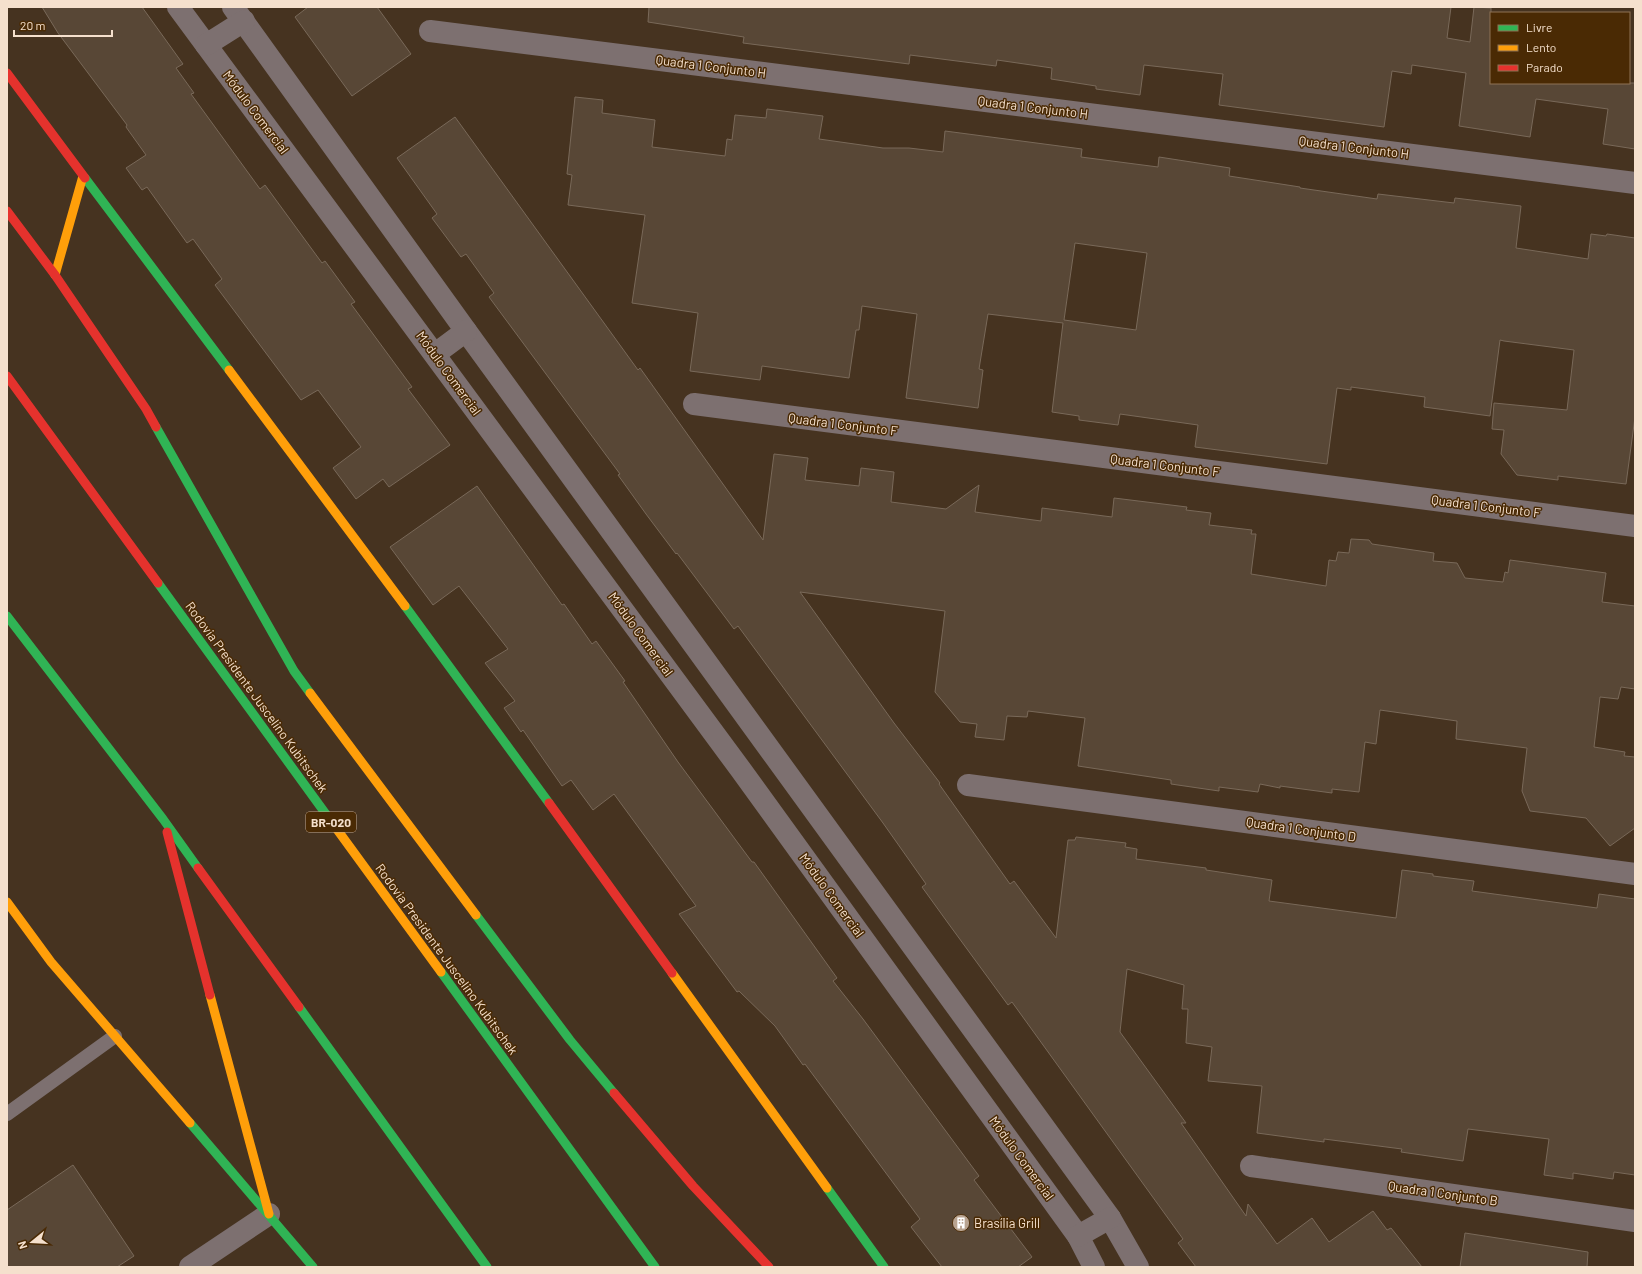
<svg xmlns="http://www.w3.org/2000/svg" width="1642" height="1274" font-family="Barlow,sans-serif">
	<rect width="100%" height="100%" fill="#463320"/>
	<g fill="#584736" stroke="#796959" fill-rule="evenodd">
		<path d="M42 7H142L183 64 176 68 194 93 191 94 260 189 265 185 322 263 325 261 355 302 351 304 412 387 408 389 450 445 389 487 383 479 356 499 333 468 361 447 318 390 301 400 215 285 222 279 193 239 187 243 147 187 142 190 126 168 146 155 126 127 127 125 58 33Z"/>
		<path d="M308 7H377L411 54 352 96 295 17Z"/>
		<path d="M649 7H1451L1447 38 1470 42 1474 7 1491 8V83H1635V149L1603 144 1608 109 1536 99 1530 137 1459 126 1466 73 1412 65 1411 74 1392 71 1384 127 1219 105 1223 74 1144 65 1140 95 1096 89V86L1051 79 1052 68 997 60 996 66 910 55 909 64 743 43 744 37 648 22Z"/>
		<path d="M575 97 603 100 602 113 655 120 652 147 725 156 727 139 732 140 735 115 766 118 767 109 823 116 819 139 883 148H909L943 152 945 131 1082 149 1081 157 1158 167 1159 157 1230 168 1229 176 1300 187V188L1377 199 1378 194 1454 203 1455 198 1521 206 1516 248 1588 259 1591 234 1606 236 1607 234 1635 238V417L1626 484 1558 476V480L1517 475 1501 454 1504 430 1492 429 1494 403 1567 410 1574 350 1504 341 1500 340 1490 416 1424 407 1425 397 1351 387V390L1337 388 1327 464 1195 447 1198 425 1120 414 1118 425 1079 420V416L1052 412 1063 323 988 314 979 369 983 370 978 408 906 398 917 314 862 306 859 330H856L849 378 762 366 760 380 690 371 698 313 632 303 645 215 568 205 572 175 567 174ZM1075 243 1147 253 1136 330 1064 320Z"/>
		<path d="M455 117 638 370 640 368 763 540 774 454 808 458 805 480 859 486 861 468 894 472 891 502 946 509 979 485 975 512 1041 521 1042 508 1112 517 1114 498 1187 507 1186 510 1211 513 1209 525 1252 530 1251 534H1256L1251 574 1326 586 1329 560 1336 561 1338 552 1349 553 1351 539 1369 540 1372 544 1434 553 1433 561 1457 563 1465 578 1503 582 1505 572 1508 573 1510 560 1606 573 1602 602 1635 606V689L1621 687 1618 699 1600 697 1594 747 1625 752 1624 756 1635 757V828L1610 846 1586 818 1530 811 1522 791 1527 748 1456 739 1457 721 1380 710 1376 744 1365 742 1359 792 1332 789V793L1280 786V788L1260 784 1258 792 1219 787V791L1171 784V780L1078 766 1085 718 1028 711 1027 717 1007 716 1004 740 975 737 977 724 960 722 935 692 945 611 800 592 894 723 940 783 939 784 1010 884 1014 881 1056 938 1068 840H1075L1076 837 1126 843 1125 847 1137 849 1136 859 1206 868V870L1272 880 1269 901 1396 918 1402 870 1433 874V876L1474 881 1472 891 1597 908 1599 894 1635 899V1175L1614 1172 1613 1179 1573 1173V1179L1544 1175 1549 1139 1468 1129 1463 1161 1401 1152 1402 1149 1324 1139V1142L1257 1133 1262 1086 1208 1081 1212 1047 1186 1043 1188 1009H1182L1184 985 1127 969 1120 1032 1186 1123H1181L1246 1216 1248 1204 1277 1244 1312 1218 1329 1242 1373 1211 1387 1230 1391 1228 1422 1267H1196L1178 1243 1183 1239 1012 1002 1008 1005 948 923 922 887 926 884 883 823 738 626 734 629 677 553 676 554 646 514 618 475 620 474 489 297 494 293 466 254 461 257 432 218 437 214 397 158Z"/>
		<path d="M477 486 562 605 564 604 592 644 596 641 625 681 623 682 678 762 752 862H754L837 978 833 981 863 1019 979 1176 974 1180 1032 1257 1018 1267H942L911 1227 920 1219 805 1064 803 1065 775 1026 739 991 737 992 679 914 696 906 614 794 593 810 571 780 562 786 523 730 521 732 504 708 515 701 485 663 508 649 459 586 433 605 390 547Z"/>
		<path d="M73 1165 134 1256 117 1267H7V1210Z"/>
		<path d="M1465 1233 1588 1252 1587 1267H1460Z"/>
	</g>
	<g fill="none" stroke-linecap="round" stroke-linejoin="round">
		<path stroke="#7d7070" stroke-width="14" d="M7 1114 115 1036"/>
		<g stroke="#7d7070" stroke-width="22">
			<path d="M178 7 741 770 1078 1236 1094 1267"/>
			<path d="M233 7 466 331 1110 1218 1138 1267"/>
			<path d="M430 31 1635 183"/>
			<path d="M206 45 244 21"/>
			<path d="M435 354 466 331"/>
			<path d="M694 404 1635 526"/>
			<path d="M968 785 1635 874"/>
			<path d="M1251 1166 1635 1221"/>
			<path d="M1078 1236 1110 1218"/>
			<path d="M190 1267 269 1214"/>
		</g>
		<g stroke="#30b455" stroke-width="9">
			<path d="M85 178 229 370"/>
			<path d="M156 427 294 671 310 693"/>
			<path d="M158 583 328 817"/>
			<path d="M405 606 549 803"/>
			<path d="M7 616 163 819 198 868"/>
			<path d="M476 915 570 1040 614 1093"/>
			<path d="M441 972 655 1267"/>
			<path d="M299 1007 487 1267"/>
			<path d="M190 1123 313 1267"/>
			<path d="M827 1188 884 1267"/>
		</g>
		<g stroke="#ff9f0a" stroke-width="9">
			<path d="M55 275 83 176"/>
			<path d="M229 370 405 606"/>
			<path d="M310 693 476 915"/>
			<path d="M328 817 441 972"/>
			<path d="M7 902 51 962 190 1123"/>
			<path d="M672 973 827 1188"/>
			<path d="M210 995 269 1214"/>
		</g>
		<g stroke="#e5322d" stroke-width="9">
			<path d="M7 73 85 178"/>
			<path d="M7 211 55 275 146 409 156 427"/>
			<path d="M7 376 158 583"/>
			<path d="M549 803 672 973"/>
			<path d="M167 832 210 995"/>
			<path d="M198 868 299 1007"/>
			<path d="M614 1093 693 1186 769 1267"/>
		</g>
	</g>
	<defs>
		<symbol id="building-disc" viewBox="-11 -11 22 22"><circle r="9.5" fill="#b8a390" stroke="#4a2a04"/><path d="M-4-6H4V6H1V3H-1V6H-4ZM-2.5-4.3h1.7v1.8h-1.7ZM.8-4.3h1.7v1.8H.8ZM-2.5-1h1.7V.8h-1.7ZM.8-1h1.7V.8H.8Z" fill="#fff"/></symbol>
	</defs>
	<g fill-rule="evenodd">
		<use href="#building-disc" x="951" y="1213" width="20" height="20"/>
	</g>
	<g text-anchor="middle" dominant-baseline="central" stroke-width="3" stroke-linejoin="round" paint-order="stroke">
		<rect fill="#4a2a04" stroke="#c2a991" stroke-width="1" x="306" y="812" width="50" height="20" rx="3"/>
		<g font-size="12" font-weight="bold" fill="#f5e0cd">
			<text x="331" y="822">BR-020</text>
		</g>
		<g font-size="13" fill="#f5e0cd" stroke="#4a2a04">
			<text transform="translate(711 66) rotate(7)">Quadra 1 Conjunto H</text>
			<text transform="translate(1033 107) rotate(7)">Quadra 1 Conjunto H</text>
			<text transform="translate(256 112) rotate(53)">Módulo Comercial</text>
			<text transform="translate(1354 147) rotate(7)">Quadra 1 Conjunto H</text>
			<text transform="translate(449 373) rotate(54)">Módulo Comercial</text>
			<text transform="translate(843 424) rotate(7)">Quadra 1 Conjunto F</text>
			<text transform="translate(1165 465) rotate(7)">Quadra 1 Conjunto F</text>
			<text transform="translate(1486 506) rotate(7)">Quadra 1 Conjunto F</text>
			<text transform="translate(641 634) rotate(54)">Módulo Comercial</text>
			<text transform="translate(257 697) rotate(54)">Rodovia Presidente Juscelino Kubitschek</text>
			<text transform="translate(1301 829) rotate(8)">Quadra 1 Conjunto D</text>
			<text transform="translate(832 895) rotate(54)">Módulo Comercial</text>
			<text transform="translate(447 959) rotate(54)">Rodovia Presidente Juscelino Kubitschek</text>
			<text transform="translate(1022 1158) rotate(54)">Módulo Comercial</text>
			<text transform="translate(1443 1193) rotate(8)">Quadra 1 Conjunto B</text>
		</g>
		<g font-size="13" fill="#f5e0cd" stroke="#4a2a04" text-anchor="start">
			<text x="974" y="1223">Brasília Grill</text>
		</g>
	</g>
	<rect width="1642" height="1274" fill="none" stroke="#f5e0cd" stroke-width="16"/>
	<rect x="1490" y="12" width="140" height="72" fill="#4a2a04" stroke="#8e7354"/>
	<rect x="1498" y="25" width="20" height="6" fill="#30b455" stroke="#8e7354"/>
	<text x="1526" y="32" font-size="12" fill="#f5e0cd">Livre</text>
	<rect x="1498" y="45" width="20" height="6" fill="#ff9f0a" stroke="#8e7354"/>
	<text x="1526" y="52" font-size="12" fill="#f5e0cd">Lento</text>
	<rect x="1498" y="65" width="20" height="6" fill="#e5322d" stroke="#8e7354"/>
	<text x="1526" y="72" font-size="12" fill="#f5e0cd">Parado</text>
	<g transform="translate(32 1242) rotate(252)" stroke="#4a2a04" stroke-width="3" paint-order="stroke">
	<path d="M0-3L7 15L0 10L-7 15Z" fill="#f5e0cd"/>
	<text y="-6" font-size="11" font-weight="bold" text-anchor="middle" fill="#f5e0cd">N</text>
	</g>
	<path d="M14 30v6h98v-6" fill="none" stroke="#f5e0cd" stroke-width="2"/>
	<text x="20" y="30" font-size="12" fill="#f5e0cd" stroke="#4a2a04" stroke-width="3" paint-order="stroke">20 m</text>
</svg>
